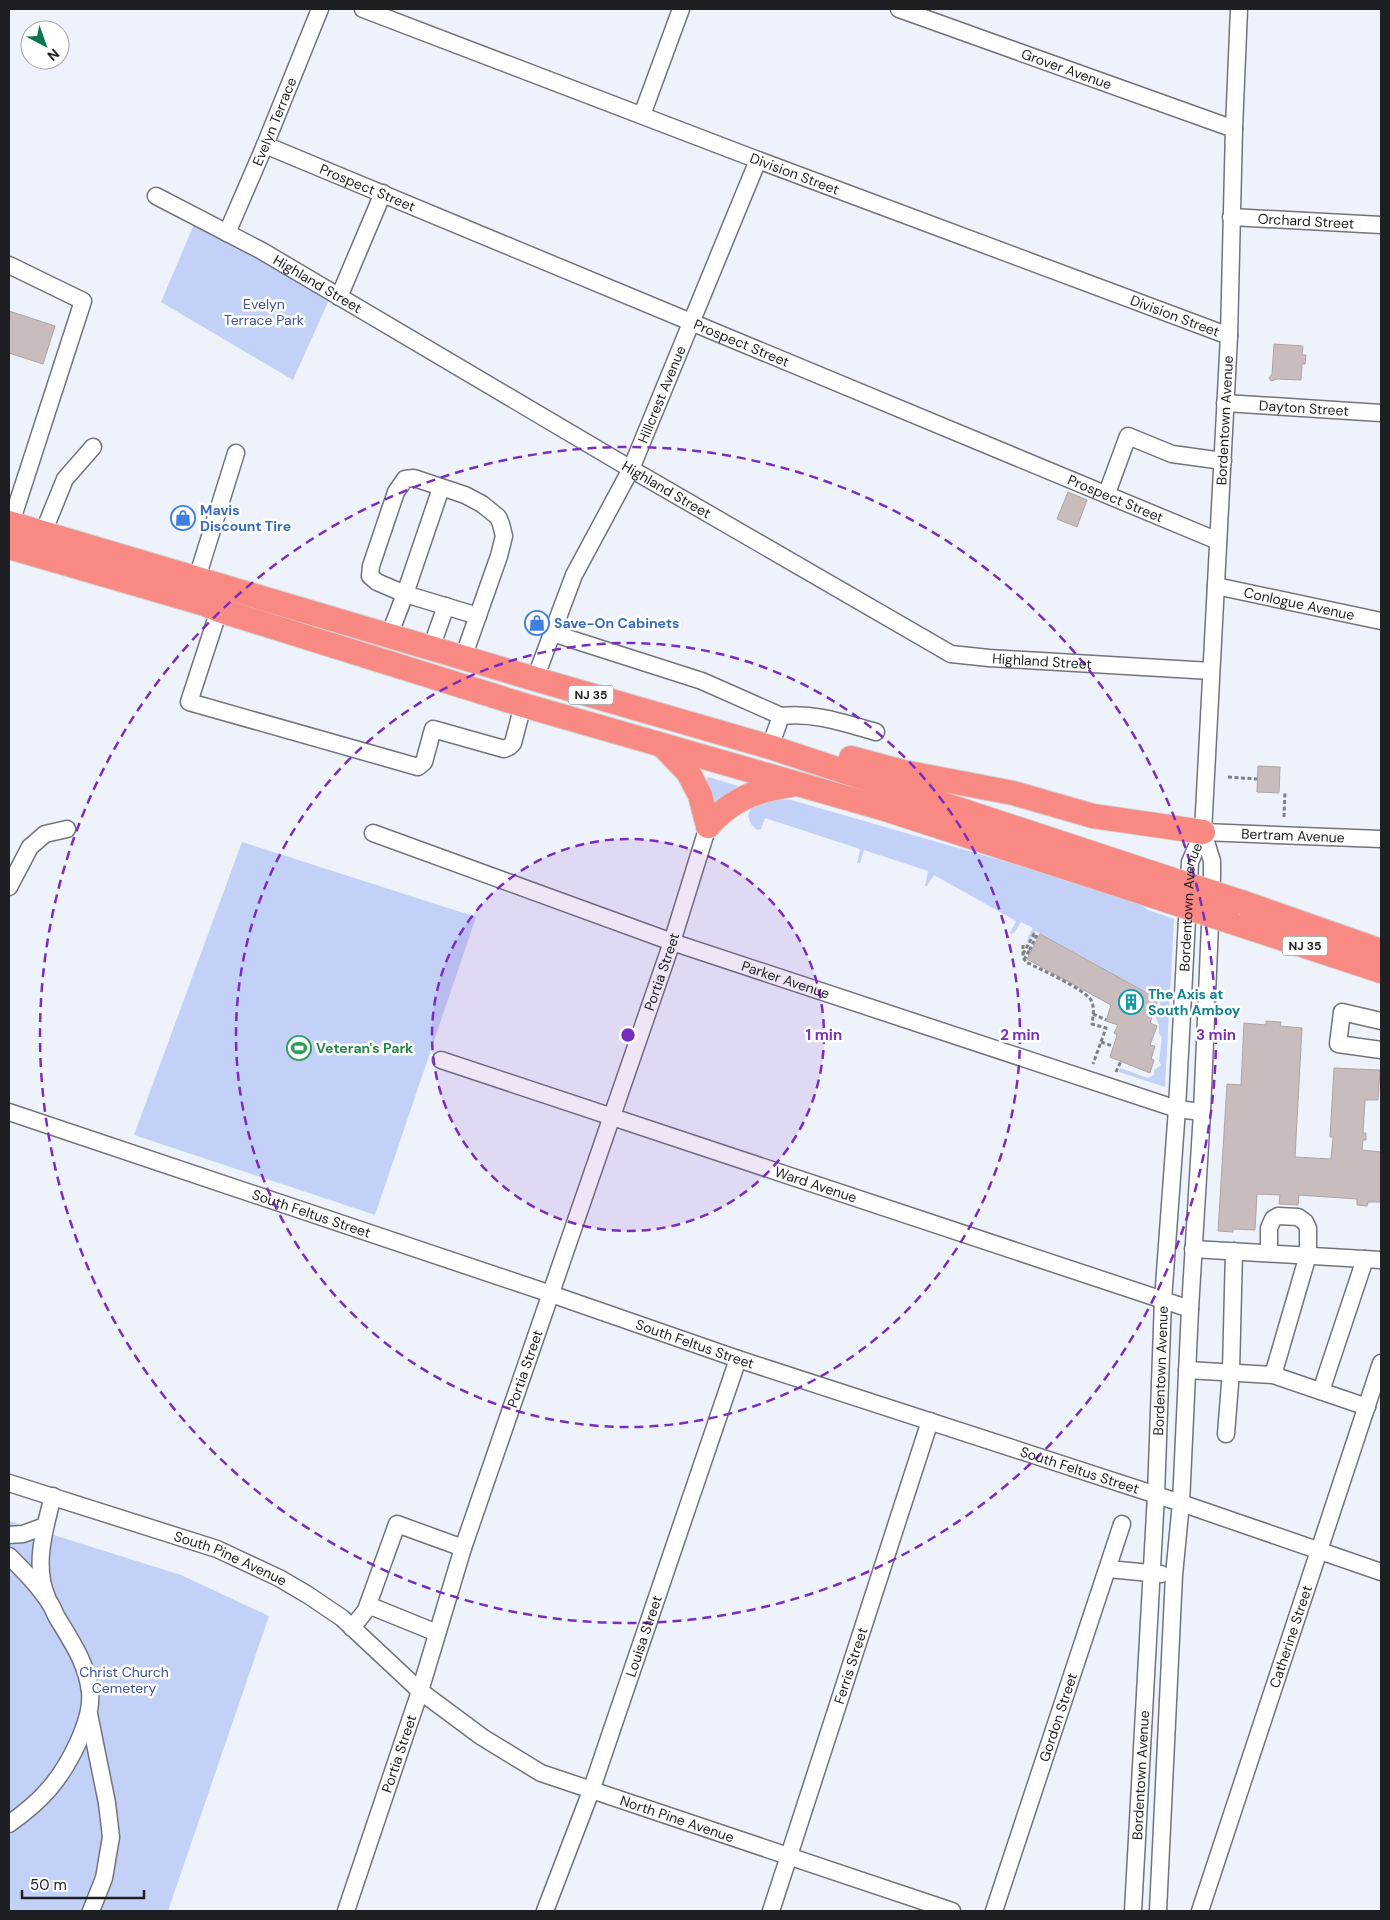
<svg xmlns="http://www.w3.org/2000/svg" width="1390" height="1920" font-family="'DM Sans',sans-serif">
	<rect width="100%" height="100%" fill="#eef2fb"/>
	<g fill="#c3d1f8">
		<path d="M195 222 329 300 293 380 161 302Z"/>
		<path d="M708 777 738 786 737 789 715 804 707 780Z"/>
		<path d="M777 799 791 800 1038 871 1140 904 1148 910 1174 919 1165 1087 1119 1072 1120 1068 1148 1078 1154 1075V1070L1161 1065 1159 1061 1162 1038 1159 1033V1025L1156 1018 1160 1003 1159 999 1035 931 1027 944 1028 937 1033 928 1021 922 1014 933 1011 934 1010 933 1016 921 934 875 927 886H925L928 871 864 850 860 863H857L860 849 765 818 761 829 757 830 751 824 748 816C751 802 765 802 777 799Z"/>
		<path d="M242 842 476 917 375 1215 134 1135Z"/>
		<path d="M9 1521 181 1575 269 1616 168 1911H9Z"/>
	</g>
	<g fill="#c8bdbc" stroke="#afa4a3">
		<path d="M9 311 55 326 43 364 9 353Z"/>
		<path d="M1274 344 1303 346 1302 355H1306L1305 364H1302L1301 380 1277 379 1271 381 1269 378 1272 374Z"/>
		<path d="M1068 492 1087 500 1077 527 1057 519Z"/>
		<path d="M1258 766 1280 767 1279 793 1257 792Z"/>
		<path d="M1040 934 1158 999 1150 1023 1157 1026 1150 1045 1155 1046 1151 1059 1154 1060 1150 1073 1110 1057 1117 1035 1114 1033 1118 1025 1106 1021 1111 1005 1027 959Z"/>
		<path d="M1266 1021 1281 1022 1280 1026 1302 1028 1295 1157 1331 1159 1333 1137H1330L1334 1068 1380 1070 1378 1100H1365L1363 1133H1366V1140H1363L1362 1150 1381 1152V1202H1368L1367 1206 1357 1205V1199L1299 1195 1298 1205 1279 1204 1280 1195 1257 1194 1255 1230 1233 1229V1232L1218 1231 1227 1084 1241 1085 1244 1023 1266 1025Z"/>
	</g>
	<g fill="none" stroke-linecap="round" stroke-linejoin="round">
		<defs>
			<g id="minor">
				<path id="s1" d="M363 9 758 160 1229 336"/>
				<path id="s2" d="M899 9 1234 129"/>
				<path d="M642 115 681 9"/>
				<path id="s3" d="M265 145 1218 541"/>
				<path id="s4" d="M156 196 262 251 631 469 951 654 989 658 1211 671"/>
				<path id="s5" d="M1231 217 1381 225"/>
				<path id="s6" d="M227 233 265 145 320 9"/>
				<path d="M9 265 83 301 11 523"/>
				<path d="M339 297 383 193"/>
				<path id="s7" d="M1225 403 1381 413"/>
				<path d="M441 488 405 594 478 616"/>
				<path d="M1107 493 1128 436 1172 454 1223 461"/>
				<path d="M43 533 65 479 93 447"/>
				<path d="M197 578 236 453"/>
				<path id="s8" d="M1216 586 1381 621"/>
				<path d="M219 610 189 702 418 767 424 762 433 729 504 749 509 747 513 743 523 705"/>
				<path d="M552 633 702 681 781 716 770 747"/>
				<path d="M389 636 405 594 377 582 370 576 371 566 396 492 405 479 414 478 465 495 482 504 498 517 501 524 504 536 499 556 463 658"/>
				<path d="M431 648 446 606"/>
				<path id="s9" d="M535 679 574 575 631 469 758 160"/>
				<path d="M781 716C814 712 844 723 876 732"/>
				<path id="s10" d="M1203 832 1381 839"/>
				<path id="s11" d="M373 833 672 942 1177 1109 1202 1112"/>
				<path d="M9 887 30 847 45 834 67 829"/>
				<path d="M1381 1021 1342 1012 1338 1044 1381 1050"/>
				<path id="s12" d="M441 1060 1190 1309"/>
				<path id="s13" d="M9 1112 551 1294 738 1359 1181 1503 1381 1572"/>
				<path d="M1193 1249 1381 1260"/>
				<path d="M1269 1253V1228L1273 1219 1278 1216 1298 1217 1305 1222 1308 1228V1255L1273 1375"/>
				<path d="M1187 1370 1273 1375 1367 1407"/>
				<path d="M1321 1391 1365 1259"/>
				<path d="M1226 1434 1231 1371 1234 1251"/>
				<path id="s14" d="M9 1483 217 1549 279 1578 308 1595 342 1618 420 1691 482 1737 541 1773 952 1911"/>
				<path d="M9 1535 23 1534 45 1526"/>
				<path d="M9 1556C24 1571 40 1587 51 1605 54 1610 55 1615 58 1619 72 1642 87 1664 90 1692 93 1721 68 1767 49 1789 38 1802 23 1814 9 1824"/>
				<path d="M1108 1569 1161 1574"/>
				<path d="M47 1597C33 1566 45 1527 53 1496"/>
				<path d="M368 1605 437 1633"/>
				<path d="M352 1628 366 1610 397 1524 463 1548"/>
				<path d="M89 1714 107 1803 111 1837 104 1878 91 1911"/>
				<path id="s15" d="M346 1911 420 1691 463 1548 672 942 708 826"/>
				<path id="s16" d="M545 1911 591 1791 738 1359"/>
				<path id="s17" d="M771 1911 930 1421"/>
				<path id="s18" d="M994 1911 1122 1524"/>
				<path id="s19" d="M1133 1911 1156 1495 1163 1300 1177 1109 1190 862 1203 832"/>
				<path id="s20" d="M1158 1911 1174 1575 1181 1503 1190 1309 1202 1112 1212 877V861L1203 832 1229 336 1234 129 1239 9"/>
				<path id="s21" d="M1200 1911 1381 1363"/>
			</g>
			<g id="highway">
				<path d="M9 523 535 679 770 747 1170 879"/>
				<path d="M9 547 205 604 219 610 523 705 885 809 1169 901"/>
				<path d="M662 745 688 772 700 795 708 826"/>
				<path d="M851 758 903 772 1013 793 1093 816 1203 832"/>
				<path d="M708 826C733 798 755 791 791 785"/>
				<path d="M1244 903 1381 951"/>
				<path d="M1229 921 1381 971"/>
			</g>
		</defs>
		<use href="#minor" stroke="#71747c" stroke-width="19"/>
		<use href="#highway" stroke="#d2d2d3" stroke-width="26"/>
		<g stroke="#7f8187" stroke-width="3" stroke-dasharray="4 2.5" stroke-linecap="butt">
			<path d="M1228 777 1257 779"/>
			<path d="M1284 817 1285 793"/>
			<path d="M1023 945V957L1026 962C1040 969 1084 989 1091 1000 1095 1008 1093 1016 1092 1024L1106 1028 1093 1064"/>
			<path d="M1023 954 1034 934 1037 935 1030 949 1031 950"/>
			<path d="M1024 960 1030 949"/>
			<path d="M1093 1014 1106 1020"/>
			<path d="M1101 1042 1113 1046"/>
			<path d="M1116 1072 1121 1061"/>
		</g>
		<use href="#minor" stroke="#fff" stroke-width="16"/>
		<use href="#highway" stroke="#f88a83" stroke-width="24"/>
		<defs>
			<g id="highway-bridge">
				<path d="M1170 879 1244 903"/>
				<path d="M1169 901 1229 921"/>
			</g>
		</defs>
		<use href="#highway-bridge" stroke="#d2d2d3" stroke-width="26" stroke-linecap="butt"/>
		<use href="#highway-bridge" stroke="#f88a83" stroke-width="24"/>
	</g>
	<circle cx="628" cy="1035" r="196" fill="#7b2cbf" fill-opacity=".12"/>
	<g fill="none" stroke="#7b2cbf" stroke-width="2.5" stroke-dasharray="9 6">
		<circle cx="628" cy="1035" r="196"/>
		<circle cx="628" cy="1035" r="392"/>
		<circle cx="628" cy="1035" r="588"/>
	</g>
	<defs>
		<symbol id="shop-ring" viewBox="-11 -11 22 22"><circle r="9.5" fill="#fff" stroke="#3f7fe0" stroke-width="1.5"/><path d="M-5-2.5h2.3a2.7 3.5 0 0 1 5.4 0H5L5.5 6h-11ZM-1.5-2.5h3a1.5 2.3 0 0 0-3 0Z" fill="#3f7fe0"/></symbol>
		<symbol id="building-ring" viewBox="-11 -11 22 22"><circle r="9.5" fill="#fff" stroke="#0f9aa8" stroke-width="1.5"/><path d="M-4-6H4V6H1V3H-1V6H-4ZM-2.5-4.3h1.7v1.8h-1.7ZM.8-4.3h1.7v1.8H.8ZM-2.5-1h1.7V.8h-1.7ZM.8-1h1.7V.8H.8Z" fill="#0f9aa8"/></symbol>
		<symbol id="stadium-ring" viewBox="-11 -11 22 22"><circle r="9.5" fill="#fff" stroke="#2e9e5b" stroke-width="1.5"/><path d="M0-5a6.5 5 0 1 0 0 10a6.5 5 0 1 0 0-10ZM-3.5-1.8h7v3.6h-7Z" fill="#2e9e5b"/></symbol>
	</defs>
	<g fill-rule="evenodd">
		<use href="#shop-ring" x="169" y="504" width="28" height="28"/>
		<use href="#shop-ring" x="523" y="609" width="28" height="28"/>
		<use href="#building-ring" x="1117" y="988" width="28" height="28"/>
		<use href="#stadium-ring" x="285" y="1034" width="28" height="28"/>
	</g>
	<g text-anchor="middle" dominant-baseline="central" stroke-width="5" stroke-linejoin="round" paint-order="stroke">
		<g fill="#fff" stroke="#616264" stroke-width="1">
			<rect x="568.5" y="685.5" width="45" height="19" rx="4"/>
			<rect x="1282.5" y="936.5" width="45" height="19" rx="4"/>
		</g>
		<g font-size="12" font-weight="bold" fill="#1d1f22">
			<text x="591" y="695">NJ 35</text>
			<text x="1305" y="946">NJ 35</text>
		</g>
		<g font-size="14" fill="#1d1f22" stroke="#fff">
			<text stroke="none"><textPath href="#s2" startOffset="178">Grover Avenue</textPath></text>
			<text stroke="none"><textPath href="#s6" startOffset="121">Evelyn Terrace</textPath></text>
			<text stroke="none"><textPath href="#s1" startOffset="462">Division Street</textPath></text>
			<text stroke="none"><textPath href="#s3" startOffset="111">Prospect Street</textPath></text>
			<text stroke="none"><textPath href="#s5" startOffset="75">Orchard Street</textPath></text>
			<text stroke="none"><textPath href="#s4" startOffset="184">Highland Street</textPath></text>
			<text stroke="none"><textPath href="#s1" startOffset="868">Division Street</textPath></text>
			<text stroke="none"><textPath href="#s3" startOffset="516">Prospect Street</textPath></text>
			<text stroke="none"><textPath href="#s9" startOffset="312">Hillcrest Avenue</textPath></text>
			<text stroke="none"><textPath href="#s7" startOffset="79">Dayton Street</textPath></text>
			<text stroke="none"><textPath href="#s20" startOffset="1494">Bordentown Avenue</textPath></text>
			<text stroke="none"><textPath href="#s4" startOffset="589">Highland Street</textPath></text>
			<text stroke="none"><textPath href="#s3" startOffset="921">Prospect Street</textPath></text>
			<text stroke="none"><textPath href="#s8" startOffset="85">Conlogue Avenue</textPath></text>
			<text stroke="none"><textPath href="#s4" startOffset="1009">Highland Street</textPath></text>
			<text stroke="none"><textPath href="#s10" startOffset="90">Bertram Avenue</textPath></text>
			<text stroke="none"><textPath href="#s19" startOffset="1006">Bordentown Avenue</textPath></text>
			<text stroke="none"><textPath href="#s15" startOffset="991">Portia Street</textPath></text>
			<text stroke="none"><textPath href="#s11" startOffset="438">Parker Avenue</textPath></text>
			<text stroke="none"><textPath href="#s12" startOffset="395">Ward Avenue</textPath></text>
			<text stroke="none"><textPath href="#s13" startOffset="319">South Feltus Street</textPath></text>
			<text stroke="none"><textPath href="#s13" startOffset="724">South Feltus Street</textPath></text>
			<text stroke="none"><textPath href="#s15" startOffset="571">Portia Street</textPath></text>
			<text stroke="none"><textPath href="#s19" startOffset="541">Bordentown Avenue</textPath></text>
			<text stroke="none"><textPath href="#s13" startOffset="1129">South Feltus Street</textPath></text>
			<text stroke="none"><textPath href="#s14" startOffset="234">South Pine Avenue</textPath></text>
			<text stroke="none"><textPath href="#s16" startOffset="292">Louisa Street</textPath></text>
			<text stroke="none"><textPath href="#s21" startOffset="289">Catherine Street</textPath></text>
			<text stroke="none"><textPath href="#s17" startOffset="258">Ferris Street</textPath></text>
			<text stroke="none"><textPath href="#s18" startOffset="204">Gordon Street</textPath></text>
			<text stroke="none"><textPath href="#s15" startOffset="166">Portia Street</textPath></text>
			<text stroke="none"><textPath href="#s19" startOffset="136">Bordentown Avenue</textPath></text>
			<text stroke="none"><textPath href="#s14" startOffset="758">North Pine Avenue</textPath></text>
		</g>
		<g font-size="14" fill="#3d5298" stroke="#fff">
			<text x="264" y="304">Evelyn<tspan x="264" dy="16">Terrace Park</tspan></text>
			<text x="124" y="1672">Christ Church<tspan x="124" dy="16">Cemetery</tspan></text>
		</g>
		<g font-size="14" font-weight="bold" fill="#366cbe" stroke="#fff" text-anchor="start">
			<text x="200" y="510">Mavis<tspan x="200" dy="16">Discount Tire</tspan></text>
			<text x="554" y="623">Save-On Cabinets</text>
		</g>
		<g font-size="14" font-weight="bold" fill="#0d838f" stroke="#fff" text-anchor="start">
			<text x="1148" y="994">The Axis at<tspan x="1148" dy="16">South Amboy</tspan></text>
		</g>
		<g font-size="14" font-weight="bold" fill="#27864d" stroke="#fff" text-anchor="start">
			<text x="316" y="1048">Veteran's Park</text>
		</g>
	</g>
	<circle cx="628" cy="1035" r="8" fill="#7b2cbf" stroke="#fff" stroke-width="2.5"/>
	<g font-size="15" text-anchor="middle" font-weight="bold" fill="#7b2cbf" stroke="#fff" stroke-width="5" stroke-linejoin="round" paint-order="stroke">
		<text x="824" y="1040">1 min</text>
		<text x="1020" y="1040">2 min</text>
		<text x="1216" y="1040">3 min</text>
	</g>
	<rect width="1390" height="1920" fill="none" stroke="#1d1f22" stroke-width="20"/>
	<g transform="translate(45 45) rotate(139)"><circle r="24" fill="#ffffff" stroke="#a5a5a7"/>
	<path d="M0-4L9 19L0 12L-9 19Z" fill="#097751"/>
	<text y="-8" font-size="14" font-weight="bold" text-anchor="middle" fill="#1d1f22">N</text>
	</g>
	<path d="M22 1890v8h122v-8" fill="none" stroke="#1d1f22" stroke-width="2.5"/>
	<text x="30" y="1890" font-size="15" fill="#1d1f22" stroke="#ffffff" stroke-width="4" paint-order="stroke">50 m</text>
</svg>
